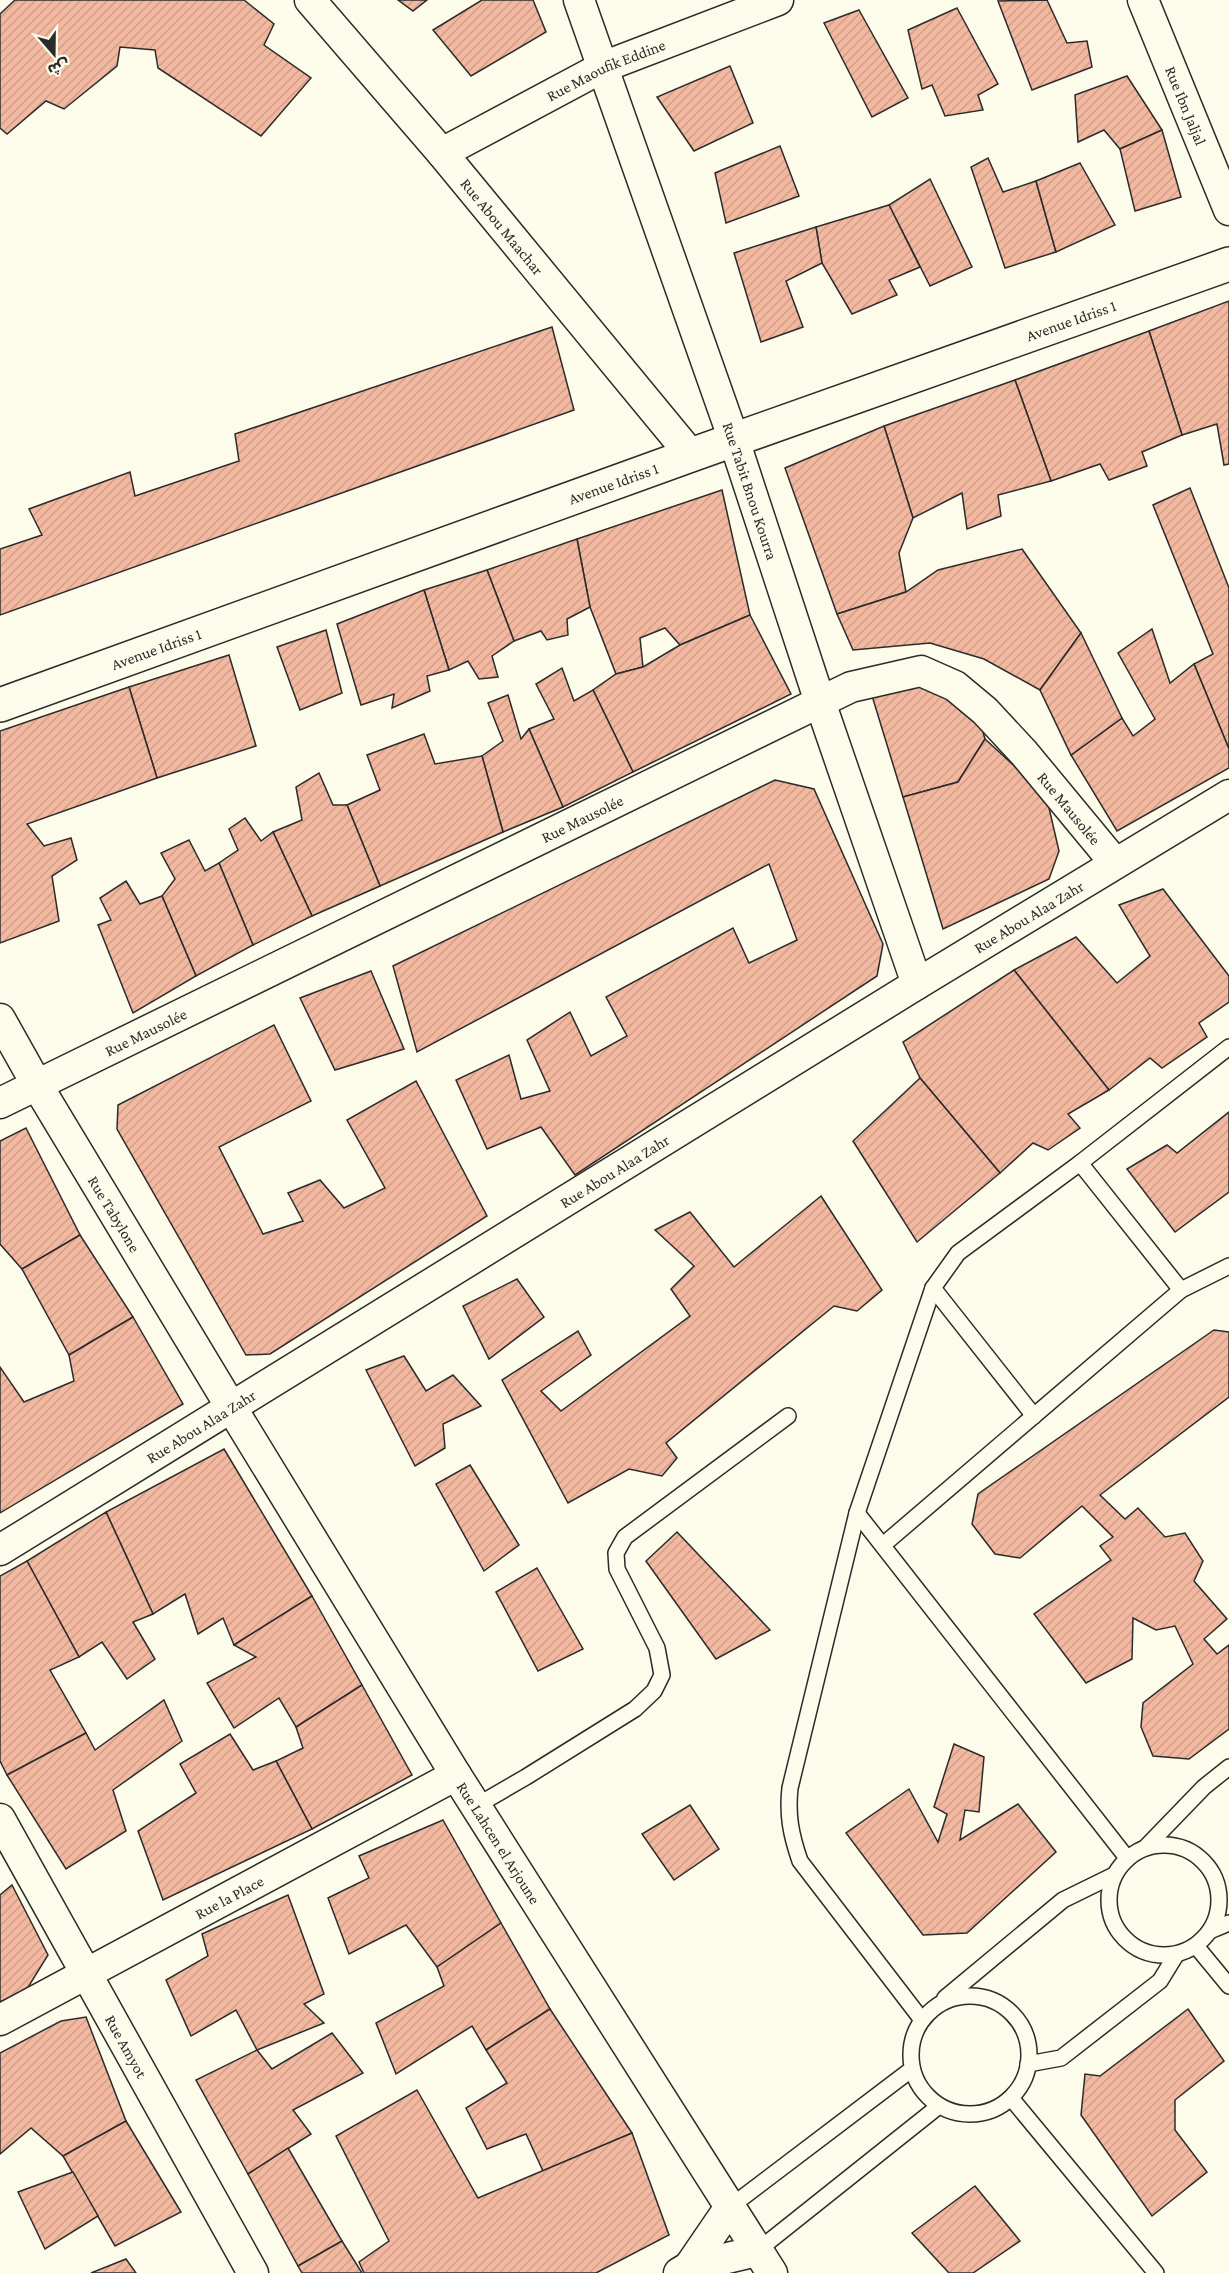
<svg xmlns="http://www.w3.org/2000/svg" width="1229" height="2273" font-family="'Crimson Pro','Noto Sans Arabic',serif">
	<defs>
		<pattern id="building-hatch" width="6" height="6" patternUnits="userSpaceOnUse" patternTransform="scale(1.5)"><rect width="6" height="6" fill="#f2b8a0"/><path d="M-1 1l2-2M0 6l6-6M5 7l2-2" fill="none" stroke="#d09e8a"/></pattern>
	</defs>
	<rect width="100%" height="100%" fill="#fdfbea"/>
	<g fill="url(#building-hatch)" stroke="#2b2b2b" stroke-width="1.5">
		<path d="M15 0H244L274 24 264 45 311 78 261 136 158 68 155 50 120 47 117 66 64 109 46 101 7 134 0 128V14Z"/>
		<path d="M398 0H427L413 11Z"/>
		<path d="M482 0H533L546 32 471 76 433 30Z"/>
		<path d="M1047 0 1067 43 1087 41 1092 67 1032 90 998 1Z"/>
		<path d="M957 8 998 84 978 95 983 110 945 116 932 85 922 89 908 30Z"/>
		<path d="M859 10 908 98 872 117 824 23Z"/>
		<path d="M730 66 753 123 694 151 657 97Z"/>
		<path d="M1127 76 1162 130 1120 149 1104 130 1078 142 1075 95Z"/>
		<path d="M1162 130 1181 197 1135 211 1120 149Z"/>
		<path d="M780 146 799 196 726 223 715 173Z"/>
		<path d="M988 158 1003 192 1036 181 1056 252 1005 268 971 167Z"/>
		<path d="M1080 163 1115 225 1056 252 1036 181Z"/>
		<path d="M930 179 972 267 930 286 889 205Z"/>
		<path d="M889 205 920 267 889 280 897 295 852 314 822 263 816 227Z"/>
		<path d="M816 227 822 263 786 281 803 327 761 342 734 253Z"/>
		<path d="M1229 301V464L1224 465 1217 424 1182 435 1149 331Z"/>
		<path d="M552 327 574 410 0 615V549L42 535 29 509 130 472 135 496 239 461 235 434Z"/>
		<path d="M1149 331 1182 435 1142 452 1147 466 1109 480 1100 464 1051 481 1015 380Z"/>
		<path d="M1015 380 1051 481 998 495 1001 516 967 529 962 493 913 518 884 426Z"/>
		<path d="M884 426 913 518 899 553 906 592 837 614 785 468Z"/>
		<path d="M1190 488 1229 588V749L1194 664 1213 654 1153 505Z"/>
		<path d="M722 490 750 615 680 645 665 628 640 638 643 667 616 674 590 607 577 539Z"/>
		<path d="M577 539 590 607 567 619 568 635 547 640 541 631 514 641 487 570Z"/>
		<path d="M1022 549 1081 633 1040 690 984 659 930 643 853 650 837 614 906 592 938 570Z"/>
		<path d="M487 570 514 641 492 656 498 677 479 679 468 661 449 670 424 590Z"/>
		<path d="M424 590 449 670 427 676 430 691 392 708 394 694 361 705 337 624Z"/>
		<path d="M750 615 791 694 633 772 593 690 616 674 643 667 680 645Z"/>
		<path d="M1152 629 1170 683 1194 664 1229 749V768L1117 831 1071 755 1122 718 1133 736 1155 719 1118 653Z"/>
		<path d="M326 630 342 693 300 710 277 647Z"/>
		<path d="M1081 633 1122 718 1071 755 1040 690Z"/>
		<path d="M229 655 256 746 157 778 129 687Z"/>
		<path d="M562 668 574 701 593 690 633 772 563 807 529 729 554 719 536 684Z"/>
		<path d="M869 686H932L977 711 985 739 958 782 903 797Z"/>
		<path d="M129 687 157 778 27 824 44 846 71 838 77 860 52 876 59 921 0 943V731Z"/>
		<path d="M508 695 521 739 529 729 563 807 503 832 482 756 503 741 488 703Z"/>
		<path d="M424 734 435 764 482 756 503 832 380 886 347 805 380 790 367 755Z"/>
		<path d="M985 739 1046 795 1059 851 1049 879 943 929 903 797 958 782Z"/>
		<path d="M319 773 333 805H347L380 886 312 916 273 832 302 820 296 787Z"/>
		<path d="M775 780 814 789 883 944 877 976 575 1175 541 1127 487 1149 456 1080 509 1055 521 1099 550 1091 527 1040 570 1012 591 1056 627 1036 606 997 733 928 749 963 797 940 769 864 417 1052 393 966Z"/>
		<path d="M245 818 261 841 273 832 312 916 253 945 219 863 238 850 229 829Z"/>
		<path d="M189 840 205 871 219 863 253 945 196 976 162 896 175 879 161 853Z"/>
		<path d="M126 881 140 904 162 896 196 976 133 1013 98 925 111 920 100 898Z"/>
		<path d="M1163 889 1229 976V1002L1199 1023 1207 1037 1162 1068 1150 1058 1109 1090 1014 970 1076 937 1117 983 1150 956 1119 905Z"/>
		<path d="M1014 970 1109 1090 1068 1114 1080 1128 1048 1150 1033 1143 1000 1173 920 1078 903 1042Z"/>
		<path d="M371 971 404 1049 335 1070 300 998Z"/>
		<path d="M274 1025 311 1101 219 1147 263 1234 303 1221 288 1193 320 1180 344 1208 385 1188 347 1120 416 1081 487 1216 270 1354 246 1355 117 1129 118 1105Z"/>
		<path d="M920 1078 1000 1173 917 1242 853 1141Z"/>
		<path d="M1229 1112V1192L1175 1232 1127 1169 1167 1145 1177 1153Z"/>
		<path d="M26 1128 80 1235 22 1269 0 1244V1141Z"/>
		<path d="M821 1196 882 1290 857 1311 834 1306 666 1443 677 1458 662 1476 629 1469 568 1503 502 1380 578 1331 591 1355 541 1391 561 1411 690 1316 671 1289 694 1266 655 1230 690 1212 734 1267Z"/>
		<path d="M80 1235 133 1317 69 1355 22 1269Z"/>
		<path d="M517 1279 544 1317 489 1359 463 1306Z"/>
		<path d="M133 1317 183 1404 0 1513V1367L24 1402 74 1381 69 1355Z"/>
		<path d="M1214 1330 1229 1332V1397L1100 1495 1125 1519 1138 1508 1165 1537 1185 1533 1203 1561 1194 1581 1227 1619 1204 1639 1217 1654 1229 1645V1729L1189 1759 1153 1756 1141 1727 1143 1703 1193 1664 1175 1626 1156 1630 1133 1618 1132 1659 1086 1683 1034 1614 1111 1560 1100 1546 1113 1537 1082 1506 1020 1558 995 1554 972 1524 978 1494Z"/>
		<path d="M404 1356 426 1391 453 1375 481 1406 443 1424 445 1448 415 1466 366 1370Z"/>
		<path d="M224 1449 312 1596 234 1645 223 1618 198 1634 185 1594 153 1614 106 1512Z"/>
		<path d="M470 1465 519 1545 484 1571 436 1484Z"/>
		<path d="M106 1512 153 1614 133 1622 155 1659 127 1679 102 1642 79 1657 27 1561Z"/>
		<path d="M677 1532 770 1630 716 1659 646 1561Z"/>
		<path d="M27 1561 79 1657 50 1670 86 1733 7 1775 0 1761V1576Z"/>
		<path d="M537 1568 583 1649 538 1671 496 1592Z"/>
		<path d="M312 1596 362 1685 296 1727 279 1698 234 1728 207 1683 256 1657 234 1645Z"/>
		<path d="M362 1685 412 1775 312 1829 276 1761 303 1748 296 1727Z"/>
		<path d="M164 1700 182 1741 113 1790 126 1831 66 1869 7 1775 86 1733 95 1750Z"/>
		<path d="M230 1734 253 1770 276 1761 312 1829 163 1900 138 1831 196 1793 180 1764Z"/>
		<path d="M954 1744 984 1757 979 1812 965 1810 960 1840 1018 1804 1056 1852 967 1933 923 1935 846 1833 909 1789 938 1842 947 1814 934 1807Z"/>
		<path d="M690 1805 719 1849 674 1880 642 1834Z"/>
		<path d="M443 1820 501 1923 437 1967 406 1925 349 1954 328 1898 369 1878 359 1856Z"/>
		<path d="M12 1885 48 1955 27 1989 0 2002V1895Z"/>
		<path d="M288 1895 324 1994 304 2004 324 2023 257 2050 236 2010 191 2036 166 1980 208 1956 202 1934Z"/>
		<path d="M501 1923 550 2009 486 2050 472 2026 396 2074 376 2023 444 1986 437 1967Z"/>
		<path d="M550 2009 632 2133 543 2171 526 2134 487 2149 466 2108 507 2083 486 2050Z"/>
		<path d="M1188 2009 1224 2061 1175 2100V2130L1207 2172 1152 2216 1081 2115 1085 2074 1100 2076Z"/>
		<path d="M86 2017 126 2121 63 2156 31 2128 0 2154V2053L61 2021Z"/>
		<path d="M332 2033 363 2073 293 2110 311 2134 248 2174 196 2080 257 2050 272 2069Z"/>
		<path d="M417 2090 478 2198 632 2133 669 2235 596 2273H364L359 2262 389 2241 336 2136Z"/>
		<path d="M126 2121 181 2212 115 2246 63 2156Z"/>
		<path d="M288 2148 342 2241 298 2266 248 2174Z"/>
		<path d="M73 2172 98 2216 45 2249 18 2192Z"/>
		<path d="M975 2186 1020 2241 973 2273H949L912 2233Z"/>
		<path d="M342 2241 362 2273H302L298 2266Z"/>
		<path d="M126 2259 136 2273H91Z"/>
	</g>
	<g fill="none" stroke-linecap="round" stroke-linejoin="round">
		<defs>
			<g id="lane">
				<path d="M1080 1163 1229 1047"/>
				<path d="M933 1288 1034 1416"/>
				<path d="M857 1513 1127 1858"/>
				<path d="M883 1545 1181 1290"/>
				<path d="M476 1806 526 1777 635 1709 654 1691 662 1675 657 1648 617 1569 616 1553 625 1537 788 1416"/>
				<circle cx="1164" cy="1900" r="55"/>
				<path d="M1146 1847 1204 1787 1229 1767"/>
				<path d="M1212 1930 1229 1923"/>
				<path d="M1196 1946 1229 1986"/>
				<circle cx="970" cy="2055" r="59"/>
				<path d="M945 1998 1063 1900 1114 1875"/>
				<path d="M922 2020 800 1861C791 1835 787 1815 790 1788L857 1513 933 1288 958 1253 1080 1163 1181 1290 1229 1266"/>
				<path d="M1028 2064 1061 2058 1160 1981 1176 1955"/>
				<path d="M1011 2098 1156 2273"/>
				<path d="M730 2207 912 2069"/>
				<path d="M757 2251 939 2106"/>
			</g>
			<g id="street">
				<path id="s1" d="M310 0 442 153 691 455"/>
				<path id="s2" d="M579 0 734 440 820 702 917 984"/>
				<path id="s3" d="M1143 0 1229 210"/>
				<path id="s4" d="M442 153 603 67 778 0"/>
				<path id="s5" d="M0 1019 37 1085 231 1407 456 1775 772 2273"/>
				<path id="s6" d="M0 1103 820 702 851 687 921 671 955 686 985 711 1024 753 1115 863"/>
				<path id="s7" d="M0 1550 917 984 1229 795"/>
				<path id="s8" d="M0 1819 253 2273"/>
				<path id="s9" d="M0 2020 456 1775"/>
				<path d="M689 2267 730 2207"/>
				<path d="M679 2273 689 2267 757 2251"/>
			</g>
			<g id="secondary">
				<path id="s10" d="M0 705 691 455 1229 264"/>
			</g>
		</defs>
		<use href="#lane" stroke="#2b2b2b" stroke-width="18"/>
		<use href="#street" stroke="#2b2b2b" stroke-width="33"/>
		<use href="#secondary" stroke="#2b2b2b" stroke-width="36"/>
		<use href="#lane" stroke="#fdfbea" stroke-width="15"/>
		<use href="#street" stroke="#fdfbea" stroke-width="30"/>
		<use href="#secondary" stroke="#fdfbea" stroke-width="33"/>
	</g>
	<g text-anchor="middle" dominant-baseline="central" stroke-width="4.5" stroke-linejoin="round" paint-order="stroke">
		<g font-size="16" fill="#2b2b2b" stroke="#fdfbea">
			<text stroke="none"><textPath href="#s4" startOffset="184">Rue Maoufik Eddine</textPath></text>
			<text stroke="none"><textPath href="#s3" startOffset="114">Rue Ibn Jaljal</textPath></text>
			<text stroke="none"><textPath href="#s1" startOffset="297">Rue Abou Maachar</textPath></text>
			<text stroke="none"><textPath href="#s10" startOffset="1138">Avenue Idriss 1</textPath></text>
			<text stroke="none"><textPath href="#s10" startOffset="652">Avenue Idriss 1</textPath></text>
			<text stroke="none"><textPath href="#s2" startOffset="520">Rue Tabit Bnou Kourra</textPath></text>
			<text stroke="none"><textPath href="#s10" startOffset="166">Avenue Idriss 1</textPath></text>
			<text stroke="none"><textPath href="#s6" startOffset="1224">Rue Mausolée</textPath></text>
			<text stroke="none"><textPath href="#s6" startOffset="648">Rue Mausolée</textPath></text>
			<text stroke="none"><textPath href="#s7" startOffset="1208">Rue Abou Alaa Zahr</textPath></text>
			<text stroke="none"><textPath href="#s6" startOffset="162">Rue Mausolée</textPath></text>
			<text stroke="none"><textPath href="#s7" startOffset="722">Rue Abou Alaa Zahr</textPath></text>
			<text stroke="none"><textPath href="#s5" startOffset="226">Rue Tabylone</textPath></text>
			<text stroke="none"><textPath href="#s7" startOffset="236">Rue Abou Alaa Zahr</textPath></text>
			<text stroke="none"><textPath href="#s5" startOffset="963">Rue Lahcen el Arjoune</textPath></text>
			<text stroke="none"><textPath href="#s9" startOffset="260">Rue la Place</textPath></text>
			<text stroke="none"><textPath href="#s8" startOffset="260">Rue Amyot</textPath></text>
		</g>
	</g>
	<g transform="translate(54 54) rotate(160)" stroke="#fdfbea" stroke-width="4.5" paint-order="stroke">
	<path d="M0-4.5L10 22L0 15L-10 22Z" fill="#2b2b2b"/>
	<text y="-9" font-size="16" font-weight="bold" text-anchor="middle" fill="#2b2b2b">ش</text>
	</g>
</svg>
